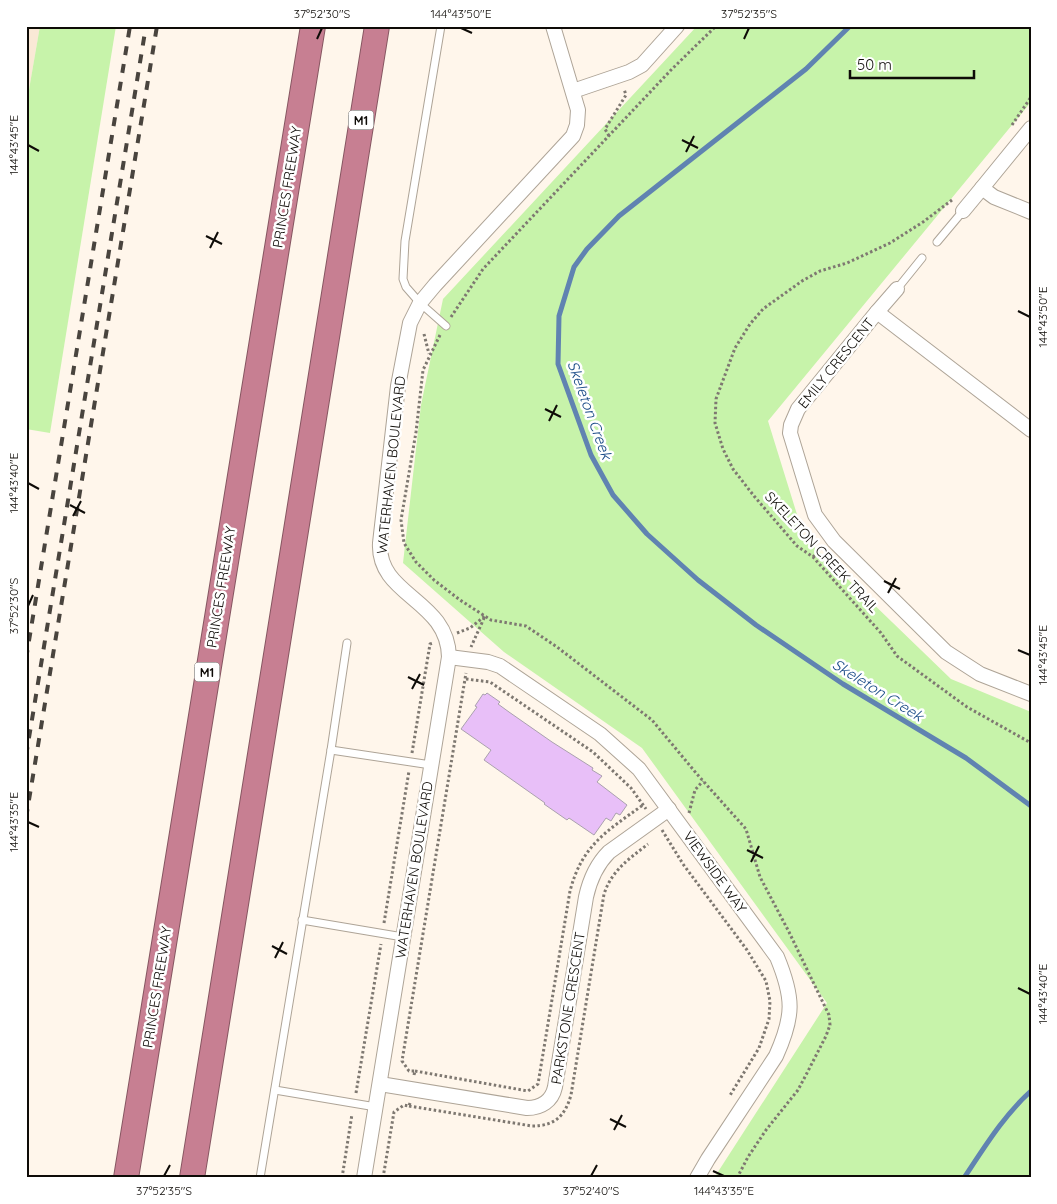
<svg xmlns="http://www.w3.org/2000/svg" width="1057" height="1204" font-family="Quicksand,sans-serif">
	<rect width="100%" height="100%" fill="#fff6eb"/>
	<path fill="#fae9d6" d="M26 26H40L26 107Z"/>
	<g fill="#c7f3aa">
		<path d="M40 26H116L50 433 26 429V107Z"/>
		<path d="M697 26H1031V102L768 421 804 537 951 679 1031 712V1178H714L827 1003 642 748 504 652 403 563 421 405 443 299Z"/>
	</g>
	<g fill="none" stroke-linecap="round" stroke-linejoin="round">
		<g stroke="#6083b1" stroke-width="5">
			<path d="M850 26 806 69 619 216 587 249 574 267 559 316 558 364 591 455 613 495 647 534 698 580 756 625 843 684 966 758 1031 806"/>
			<path d="M964 1178C984 1148 1004 1115 1031 1091"/>
		</g>
	</g>
	<path fill="#e8bff8" stroke="#aaa1ae" d="M487 693 500 702 498 704 509 712 552 742 593 768 592 770 602 776 597 782 627 805 620 815 616 813 611 821 606 818 594 835 569 818 567 820 544 804 545 803 484 760 491 750 461 729 477 707 475 706 483 694 485 695Z"/>
	<g fill="none" stroke-linecap="round" stroke-linejoin="round">
		<defs>
			<g id="lane">
				<path d="M441 26 405 241 403 279 406 287 420 303 446 326"/>
				<path d="M937 242 963 211"/>
				<path d="M897 289 922 258"/>
				<path d="M331 750 431 765"/>
				<path d="M302 920 403 937"/>
				<path d="M275 1090 376 1107"/>
				<path d="M260 1178 331 750 347 643"/>
			</g>
			<g id="street">
				<path d="M573 91 629 72 642 65 677 26"/>
				<path d="M1031 128 982 188 994 197 1031 212"/>
				<path d="M963 211 982 188"/>
				<path d="M877 312 897 289"/>
				<path d="M1031 430 877 312 798 409 791 425 790 433 815 515 834 541 946 652 980 674 1031 694"/>
				<path d="M449 657 488 662 500 666 600 734 639 769 777 957C794 998 794 1016 776 1056L708 1159 697 1178"/>
				<path d="M380 1084 527 1108C541 1108 552 1101 555 1087L586 897C590 879 596 865 609 852L669 809"/>
				<path d="M364 1178 449 657C448 599 377 596 380 543L398 386 410 323 420 303 435 285 573 136 577 125 578 110 553 26"/>
			</g>
			<g id="highway">
				<path d="M126 1178 313 26"/>
				<path d="M192 1178 377 26"/>
			</g>
		</defs>
		<use href="#lane" stroke="#aea497" stroke-width="9"/>
		<use href="#street" stroke="#aea497" stroke-width="16"/>
		<use href="#highway" stroke="#865661" stroke-width="26"/>
		<g stroke="#7e7871" stroke-width="3" stroke-dasharray="2.5 2.5" stroke-linecap="butt">
			<path d="M1012 125 1031 97"/>
			<path d="M609 136 605 129 626 95 624 89"/>
			<path d="M952 200 923 222 890 243 847 263 820 271 802 281 763 309 750 324 735 348 716 399 715 423 723 449 733 469 754 496 797 546 813 557 881 633 897 656 967 707 1031 743"/>
			<path d="M451 317 483 269 671 70 716 26"/>
			<path d="M424 334 429 354"/>
			<path d="M440 335 423 370 416 432 401 520 404 543 416 562 434 580 460 600 491 620 526 626 557 647 652 720 696 773 746 829 760 877 789 932 829 1015 830 1025 826 1036 807 1073 798 1090 766 1130 748 1157 737 1178"/>
			<path d="M813 557 822 547"/>
			<path d="M457 633 470 628 485 616 471 647"/>
			<path d="M466 679 490 682 593 752 631 788 646 809"/>
			<path d="M412 753 430 644 433 643"/>
			<path d="M689 813 695 790 703 781"/>
			<path d="M662 830 683 864 747 950 766 981 770 1001 769 1019 759 1048 729 1097"/>
			<path d="M384 923 409 771"/>
			<path d="M415 1071 528 1091 538 1084 570 891C582 845 607 831 643 805"/>
			<path d="M414 1075 415 1071H409L402 1061 466 673"/>
			<path d="M356 1093 381 944"/>
			<path d="M409 1106 532 1126C555 1126 565 1116 571 1095L604 894C612 870 629 859 648 844"/>
			<path d="M342 1178 352 1114"/>
			<path d="M383 1178 394 1112 404 1105 409 1106 410 1103"/>
		</g>
		<use href="#lane" stroke="#fff" stroke-width="7"/>
		<use href="#street" stroke="#fff" stroke-width="14"/>
		<use href="#highway" stroke="#c77f92" stroke-width="24"/>
		<g stroke="#49443e" stroke-width="4" stroke-dasharray="9 9" stroke-linecap="butt">
			<path d="M26 659 130 26"/>
			<path d="M26 756 146 26"/>
			<path d="M26 818 157 26"/>
		</g>
	</g>
	<path fill="none" stroke="#0e0b07" stroke-width="2" d="M461 28 472 33M317 39 322 28M744 39 749 28M682 140 698 148M28 145 39 151M686 152 694 136M206 236 222 244M210 248 218 232M1018 311 1030 317M545 409 561 417M549 421 557 405M28 483 39 489M70 505 85 513M73 516 81 501M884 581 900 589M888 593 896 578M28 606 33 595M1018 650 1030 655M408 677 424 685M412 689 420 674M28 822 39 827M747 850 763 858M751 862 759 846M272 946 287 954M275 958 283 942M1018 988 1030 994M610 1119 626 1127M614 1130 622 1115M713 1171 724 1176M164 1176 170 1165M591 1176 597 1165"/>
	<g text-anchor="middle" dominant-baseline="central" stroke-width="5" stroke-linejoin="round" paint-order="stroke">
		<g fill="#fff" stroke="#565451" stroke-width="1">
			<rect x="348.5" y="110.5" width="25" height="19" rx="4"/>
			<rect x="194.5" y="662.5" width="25" height="19" rx="4"/>
		</g>
		<g font-size="12" font-weight="bold" fill="#0e0b07">
			<text x="361" y="120">M1</text>
			<text x="207" y="672">M1</text>
		</g>
		<g font-size="14" fill="#0e0b07" stroke="#fff">
			<text transform="translate(287 187) rotate(-81)">PRINCES FREEWAY</text>
			<text transform="translate(836 363) rotate(-51)">EMILY CRESCENT</text>
			<text transform="translate(391 465) rotate(-84)">WATERHAVEN BOULEVARD</text>
			<text transform="translate(822 552) rotate(47)">SKELETON CREEK TRAIL</text>
			<text transform="translate(221 587) rotate(-81)">PRINCES FREEWAY</text>
			<text transform="translate(414 870) rotate(-81)">WATERHAVEN BOULEVARD</text>
			<text transform="translate(715 872) rotate(54)">VIEWSIDE WAY</text>
			<text transform="translate(157 987) rotate(-81)">PRINCES FREEWAY</text>
			<text transform="translate(568 1008) rotate(-81)">PARKSTONE CRESCENT</text>
		</g>
		<g font-size="15" font-style="italic" fill="#1a4b87" stroke="#fff">
			<text transform="translate(590 410) rotate(70)">Skeleton Creek</text>
			<text transform="translate(878 690) rotate(32)">Skeleton Creek</text>
		</g>
	</g>
	<rect width="1057" height="1204" fill="none" stroke="#ffffff" stroke-width="55"/>
	<path d="M850 70v8h124v-8" fill="none" stroke="#0e0b07" stroke-width="2.5"/>
	<text x="857" y="70" font-size="15" fill="#0e0b07" stroke="#ffffff" stroke-width="4" paint-order="stroke">50 m</text>
	<rect x="28" y="28" width="1002" height="1148" fill="none" stroke="#0e0b07" stroke-width="2"/>
	<g font-size="12" text-anchor="middle" fill="#0e0b07">
		<text x="322" y="18">37°52'30"S</text>
		<text x="461" y="18">144°43'50"E</text>
		<text x="749" y="18">37°52'35"S</text>
		<text transform="translate(14 145) rotate(-90)" y="4">144°43'45"E</text>
		<text transform="translate(1043 317) rotate(-90)" y="4">144°43'50"E</text>
		<text transform="translate(14 483) rotate(-90)" y="4">144°43'40"E</text>
		<text transform="translate(14 606) rotate(-90)" y="4">37°52'30"S</text>
		<text transform="translate(1043 655) rotate(-90)" y="4">144°43'45"E</text>
		<text transform="translate(14 822) rotate(-90)" y="4">144°43'35"E</text>
		<text transform="translate(1043 994) rotate(-90)" y="4">144°43'40"E</text>
		<text x="164" y="1195">37°52'35"S</text>
		<text x="591" y="1195">37°52'40"S</text>
		<text x="724" y="1195">144°43'35"E</text>
	</g>
</svg>
